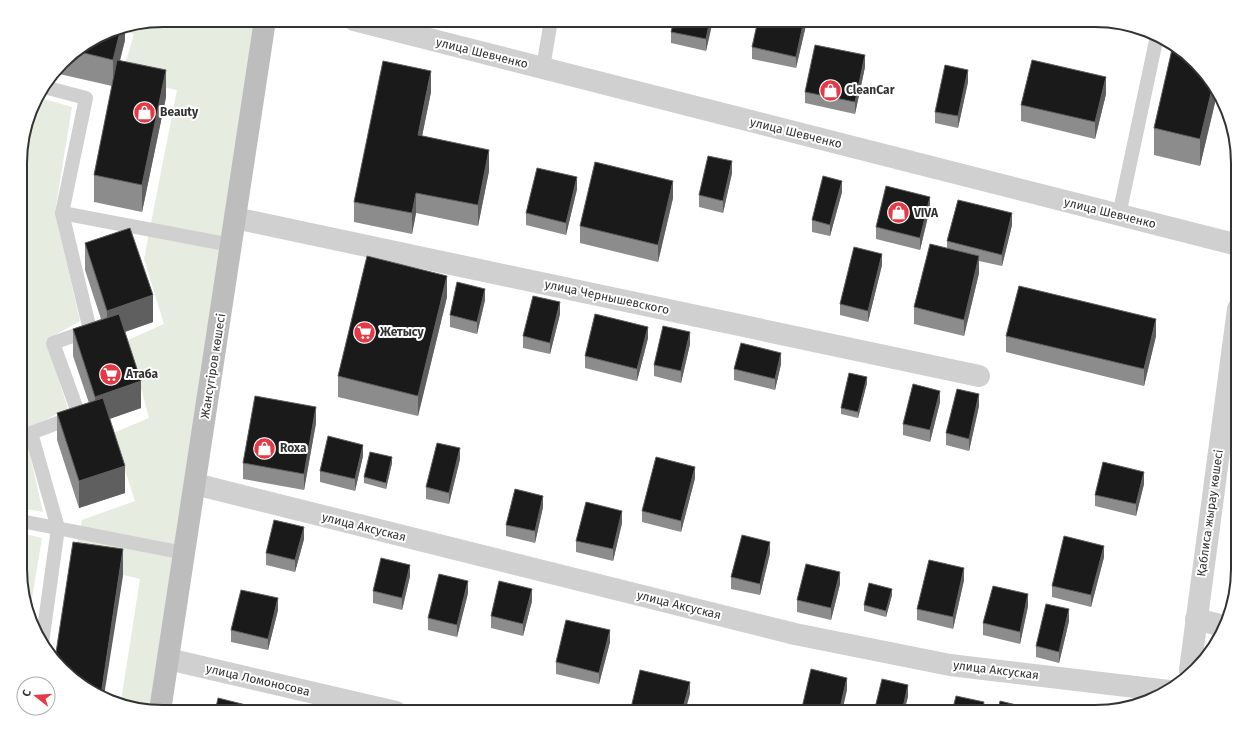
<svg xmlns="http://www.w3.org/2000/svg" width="1258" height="732" font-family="'Fira Sans',sans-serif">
	<rect width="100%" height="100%" fill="#fff"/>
	<g fill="#e6ecdf">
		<path d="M163 20H256L152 709 121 701 140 579 72 563 82 520 135 501 113 433 149 418 128 340 164 324 144 259 177 90 121 78 134 34 116 29Z"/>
		<path d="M37 97 72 107 55 212 80 321 46 340 68 409 24 430 43 512 21 508V146L35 99Z"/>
		<path d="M21 533 42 538 30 610 21 588Z"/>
	</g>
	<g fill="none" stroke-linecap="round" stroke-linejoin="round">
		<g stroke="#d0d0d0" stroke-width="14">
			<path d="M543 68 551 20"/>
			<path d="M62 213 231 245"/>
			<path d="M1119 215 1157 36"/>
			<path d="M21 521 184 553"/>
			<path d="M42 643 58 528 31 433 79 415 53 343 90 330 62 213 86 98 44 87"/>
		</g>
		<g stroke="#d0d0d0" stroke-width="22">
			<path d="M354 20 1238 245"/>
			<path d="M235 218 979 376"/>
			<path d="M195 484 795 634 950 665 1169 691"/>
			<path d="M1196 619 1223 626"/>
			<path d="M168 659 396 712"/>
		</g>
		<path stroke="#d0d0d0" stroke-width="22" d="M1190 670 1238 309"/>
		<path stroke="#bdbdbd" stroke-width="22" d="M160 711 265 20"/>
	</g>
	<g fill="#8c8c8c">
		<path d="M674 20H713L706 51 671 43V32Z"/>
		<path d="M806 20V25L796 68 752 59V47Z"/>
		<path d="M125 27V40L120 61 166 97 142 212 94 202V175L112 86 55 73 68 56 108 31Z"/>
		<path d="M865 67 855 114 805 103V92Z"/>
		<path d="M968 82 958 128 935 123V112Z"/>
		<path d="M1218 90 1200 166 1154 155V128Z"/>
		<path d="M431 92 422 136 489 171 478 226 416 213 412 234 354 222V202Z"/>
		<path d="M1106 94 1095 139 1021 121V105Z"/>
		<path d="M732 173 723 213 699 207V195Z"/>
		<path d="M577 189 566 235 526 225V213Z"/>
		<path d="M842 192 830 236 812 232V220Z"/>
		<path d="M673 198 658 262 580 243V226Z"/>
		<path d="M930 208 920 250 876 239V227Z"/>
		<path d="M1012 225 1002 266 979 261V273L964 336 914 324V307L947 248V241Z"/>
		<path d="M85 243 153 322 125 332 141 408 109 419 125 493 79 508 57 440V413L89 403 73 356V329L101 319 85 270Z"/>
		<path d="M882 265 868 322 840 315V304Z"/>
		<path d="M447 297 418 416 338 397V376Z"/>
		<path d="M485 300 477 334 450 327V315Z"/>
		<path d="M560 314 550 354 523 348V336Z"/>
		<path d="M1006 336H1156L1144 386 1006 352Z"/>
		<path d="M648 338 637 381 585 368V356Z"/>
		<path d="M690 344 681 383 654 376V365Z"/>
		<path d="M781 364 775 390 734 380V369Z"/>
		<path d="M867 383 858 418 841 414V408Z"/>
		<path d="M940 402 930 442 903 435V424Z"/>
		<path d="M979 406 969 451 946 445V433Z"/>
		<path d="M316 423 304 490 243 479V463Z"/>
		<path d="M363 456 355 491 320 482V471Z"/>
		<path d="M460 459 449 504 426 499V487Z"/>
		<path d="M392 463 386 489 364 483V477Z"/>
		<path d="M695 478 681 532 642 522V511Z"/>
		<path d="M1144 484 1136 516 1095 506V495Z"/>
		<path d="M543 507 535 543 506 536V525Z"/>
		<path d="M622 523 613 561 576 552V541Z"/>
		<path d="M304 539 295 572 266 565V553Z"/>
		<path d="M770 553 760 595 731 589V577Z"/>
		<path d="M1104 557 1091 607 1052 597V586Z"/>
		<path d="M410 576 402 610 373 603V591Z"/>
		<path d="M964 580 953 629 917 620V609Z"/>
		<path d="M840 584 831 620 797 612V600Z"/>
		<path d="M468 593 457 637 428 630V618Z"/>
		<path d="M892 595 886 617 864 611V605Z"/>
		<path d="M532 601 523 636 491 628V616Z"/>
		<path d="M1028 606 1020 644 983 635V623Z"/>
		<path d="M278 610 268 650 231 642V630Z"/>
		<path d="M1069 621 1059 663 1036 657V646Z"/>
		<path d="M610 642 599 684 556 674V662Z"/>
	</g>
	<g fill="#5f5f5f">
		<path d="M710 20H713L706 51V39Z"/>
		<path d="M804 20H806V25L796 68V57Z"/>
		<path d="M125 27V40L113 87V60L121 28Z"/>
		<path d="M865 55V67L855 114V102Z"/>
		<path d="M166 70V97L142 212V185Z"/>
		<path d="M968 70V82L958 128V116Z"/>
		<path d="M431 71V92L418 156V135Z"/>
		<path d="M1106 77V94L1095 139V122Z"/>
		<path d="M1213 85 1218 90 1200 166V139Z"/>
		<path d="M489 150V171L478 226V205Z"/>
		<path d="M732 161V173L723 213V201Z"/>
		<path d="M577 177V189L566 235V223Z"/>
		<path d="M673 181V198L658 262V245Z"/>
		<path d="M842 181V192L830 236V225Z"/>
		<path d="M416 193V213L412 234V213Z"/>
		<path d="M930 197V208L920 250V238Z"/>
		<path d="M1012 213V225L1002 266V255Z"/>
		<path d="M882 254V265L868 322V311Z"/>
		<path d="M979 256V273L964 336V320Z"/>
		<path d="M447 276V297L418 416V396Z"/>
		<path d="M485 289V300L477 334V322Z"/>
		<path d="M153 295V322L107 338V311Z"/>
		<path d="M560 302V314L550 354V343Z"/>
		<path d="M1156 319V336L1144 386V369Z"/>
		<path d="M648 327V338L637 381V369Z"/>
		<path d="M690 332V344L681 383V371Z"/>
		<path d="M781 353V364L775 390V379Z"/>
		<path d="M867 377V383L858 418V412Z"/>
		<path d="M141 381V408L95 424V397Z"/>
		<path d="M940 391V402L930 442V430Z"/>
		<path d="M979 394V406L969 451V439Z"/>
		<path d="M316 407V423L304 490V474Z"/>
		<path d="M363 445V456L355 491V479Z"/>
		<path d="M460 448V459L449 504V493Z"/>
		<path d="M392 457V463L386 489V483Z"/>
		<path d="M125 466V493L79 508V481Z"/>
		<path d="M695 467V478L681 532V521Z"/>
		<path d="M1144 472V484L1136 516V504Z"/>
		<path d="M543 496V507L535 543V531Z"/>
		<path d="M622 511V523L613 561V549Z"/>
		<path d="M304 527V539L295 572V560Z"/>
		<path d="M770 542V553L760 595V584Z"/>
		<path d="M1104 546V557L1091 607V595Z"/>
		<path d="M123 549V576L104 696 101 695Z"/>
		<path d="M410 565V576L402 610V598Z"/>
		<path d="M964 568V580L953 629V617Z"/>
		<path d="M840 572V584L831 620V608Z"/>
		<path d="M468 581V593L457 637V625Z"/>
		<path d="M532 589V601L523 636V624Z"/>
		<path d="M892 589V595L886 617V611Z"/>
		<path d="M1028 594V606L1020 644V632Z"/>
		<path d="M278 598V610L268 650V639Z"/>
		<path d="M1069 609V621L1059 663V652Z"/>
		<path d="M610 630V642L599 684V673Z"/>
		<path d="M847 678V690L842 712H839Z"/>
		<path d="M690 682V694L685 712H682Z"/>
		<path d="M908 685V697L904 712H902Z"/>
		<path d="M984 702V712H982Z"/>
	</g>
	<g fill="#1a1a1a" stroke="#5f5f5f">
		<path d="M674 20H710L706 39 671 32Z"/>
		<path d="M758 20H804L796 57 752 47Z"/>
		<path d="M121 28 113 60 76 51 108 31Z"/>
		<path d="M815 45 865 55 855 102 805 92Z"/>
		<path d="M1173 45 1213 85 1200 139 1154 128Z"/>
		<path d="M117 60 166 70 142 185 94 175Z"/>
		<path d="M1032 60 1106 77 1095 122 1021 105Z"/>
		<path d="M383 61 431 71 418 135 489 150 478 205 416 193 412 213 354 202Z"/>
		<path d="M945 65 968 70 958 116 935 112Z"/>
		<path d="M708 156 732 161 723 201 699 195Z"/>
		<path d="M595 162 673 181 658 245 580 226Z"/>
		<path d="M537 168 577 177 566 223 526 213Z"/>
		<path d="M823 176 842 181 830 225 812 220Z"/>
		<path d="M886 186 930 197 920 238 876 227Z"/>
		<path d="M958 200 1012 213 1002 255 947 241Z"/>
		<path d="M130 228 153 295 107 311 85 243Z"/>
		<path d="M930 244 979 256 964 320 914 307Z"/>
		<path d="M854 247 882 254 868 311 840 304Z"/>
		<path d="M367 256 447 276 418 396 338 376Z"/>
		<path d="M457 282 485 289 477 322 450 315Z"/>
		<path d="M1019 286 1156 319 1144 369 1006 336Z"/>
		<path d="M533 296 560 302 550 343 523 336Z"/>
		<path d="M119 314 141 381 95 397 73 329Z"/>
		<path d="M595 314 648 327 637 369 585 356Z"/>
		<path d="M663 326 690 332 681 371 654 365Z"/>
		<path d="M741 343 781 353 775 379 734 369Z"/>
		<path d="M849 373 867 377 858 412 841 408Z"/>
		<path d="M913 384 940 391 930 430 903 424Z"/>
		<path d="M957 389 979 394 969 439 946 433Z"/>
		<path d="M255 396 316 407 304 474 243 463Z"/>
		<path d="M103 398 125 466 79 481 57 413Z"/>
		<path d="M328 436 363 445 355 479 320 471Z"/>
		<path d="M437 443 460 448 449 493 426 487Z"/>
		<path d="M370 452 392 457 386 483 364 477Z"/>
		<path d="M656 457 695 467 681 521 642 511Z"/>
		<path d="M1103 462 1144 472 1136 504 1095 495Z"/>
		<path d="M515 489 543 496 535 531 506 525Z"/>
		<path d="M586 502 622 511 613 549 576 541Z"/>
		<path d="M274 520 304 527 295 560 266 553Z"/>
		<path d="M742 535 770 542 760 584 731 577Z"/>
		<path d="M1064 536 1104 546 1091 595 1052 586Z"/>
		<path d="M73 542 123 549 101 695 91 693 55 659Z"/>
		<path d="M381 558 410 565 402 598 373 591Z"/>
		<path d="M929 560 964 568 953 617 917 609Z"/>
		<path d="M806 564 840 572 831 608 797 600Z"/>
		<path d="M439 574 468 581 457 625 428 618Z"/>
		<path d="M499 581 532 589 523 624 491 616Z"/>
		<path d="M869 583 892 589 886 611 864 605Z"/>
		<path d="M993 586 1028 594 1020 632 983 623Z"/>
		<path d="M241 590 278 598 268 639 231 630Z"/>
		<path d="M1046 604 1069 609 1059 652 1036 646Z"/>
		<path d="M566 620 610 630 599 673 556 662Z"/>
		<path d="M811 669 847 678 839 712H801Z"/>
		<path d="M640 670 690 682 682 712H630Z"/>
		<path d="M882 679 908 685 902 712H874Z"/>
		<path d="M956 696 984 702 982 712H952Z"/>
		<path d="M218 698 246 705 244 712H215Z"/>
		<path d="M1000 701 1045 712H998Z"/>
		<path d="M719 705 748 712H718Z"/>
	</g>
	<defs>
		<symbol id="shop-disc" viewBox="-11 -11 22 22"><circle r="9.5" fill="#e63946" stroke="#fff"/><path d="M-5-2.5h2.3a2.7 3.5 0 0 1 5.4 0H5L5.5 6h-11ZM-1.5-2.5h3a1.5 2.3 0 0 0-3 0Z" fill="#fff"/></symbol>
		<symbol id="supermarket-disc" viewBox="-11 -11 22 22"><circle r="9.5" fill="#e63946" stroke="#fff"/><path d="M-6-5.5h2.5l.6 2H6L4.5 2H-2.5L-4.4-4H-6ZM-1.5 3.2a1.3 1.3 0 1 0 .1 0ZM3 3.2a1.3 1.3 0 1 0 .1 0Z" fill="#fff"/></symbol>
	</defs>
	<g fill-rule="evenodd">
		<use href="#shop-disc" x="818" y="78" width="25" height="25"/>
		<use href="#shop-disc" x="132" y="100" width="25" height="25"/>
		<use href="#shop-disc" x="886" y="200" width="25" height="25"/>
		<use href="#supermarket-disc" x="352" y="320" width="25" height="25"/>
		<use href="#supermarket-disc" x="98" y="362" width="25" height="25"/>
		<use href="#shop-disc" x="252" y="436" width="25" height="25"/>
	</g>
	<g text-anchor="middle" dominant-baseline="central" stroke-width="4" stroke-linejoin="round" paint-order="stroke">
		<g font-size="12" fill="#333" stroke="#fff">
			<text transform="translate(482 53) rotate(14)">улица Шевченко</text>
			<text transform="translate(796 133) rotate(14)">улица Шевченко</text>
			<text transform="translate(1110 213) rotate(14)">улица Шевченко</text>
			<text transform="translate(607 297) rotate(12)">улица Чернышевского</text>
			<text transform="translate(213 366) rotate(-81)">Жансүгіров көшесі</text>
			<text transform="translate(1210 513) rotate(-82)">Қаблиса жырау көшесі</text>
			<text transform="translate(364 527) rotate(14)">улица Аксуская</text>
			<text transform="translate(679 605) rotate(14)">улица Аксуская</text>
			<text transform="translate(996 670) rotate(7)">улица Аксуская</text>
			<text transform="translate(258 680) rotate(13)">улица Ломоносова</text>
		</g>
		<g font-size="12" font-weight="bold" fill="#333" stroke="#fff" text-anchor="start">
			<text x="846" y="90">CleanCar</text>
			<text x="160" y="112">Beauty</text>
			<text x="914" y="213">VIVA</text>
			<text x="380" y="332">Жетысу</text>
			<text x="126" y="374">Атаба</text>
			<text x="280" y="448">Roxa</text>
		</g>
	</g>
	<path d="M0 0H1258V732H0ZM163 27H1095A136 136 0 0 1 1231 163V569A136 136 0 0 1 1095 705H163A136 136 0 0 1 27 569V163A136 136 0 0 1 163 27Z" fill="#fff" fill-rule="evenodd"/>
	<path fill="none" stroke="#333" stroke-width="2" d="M163 27H1095A136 136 0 0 1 1231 163V569A136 136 0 0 1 1095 705H163A136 136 0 0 1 27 569V163A136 136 0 0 1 163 27Z"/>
	<g transform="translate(36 696) rotate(287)"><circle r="19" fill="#ffffff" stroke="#adadad"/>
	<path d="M0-3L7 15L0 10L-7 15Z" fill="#e63946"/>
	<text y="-6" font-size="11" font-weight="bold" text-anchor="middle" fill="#333333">С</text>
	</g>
</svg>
